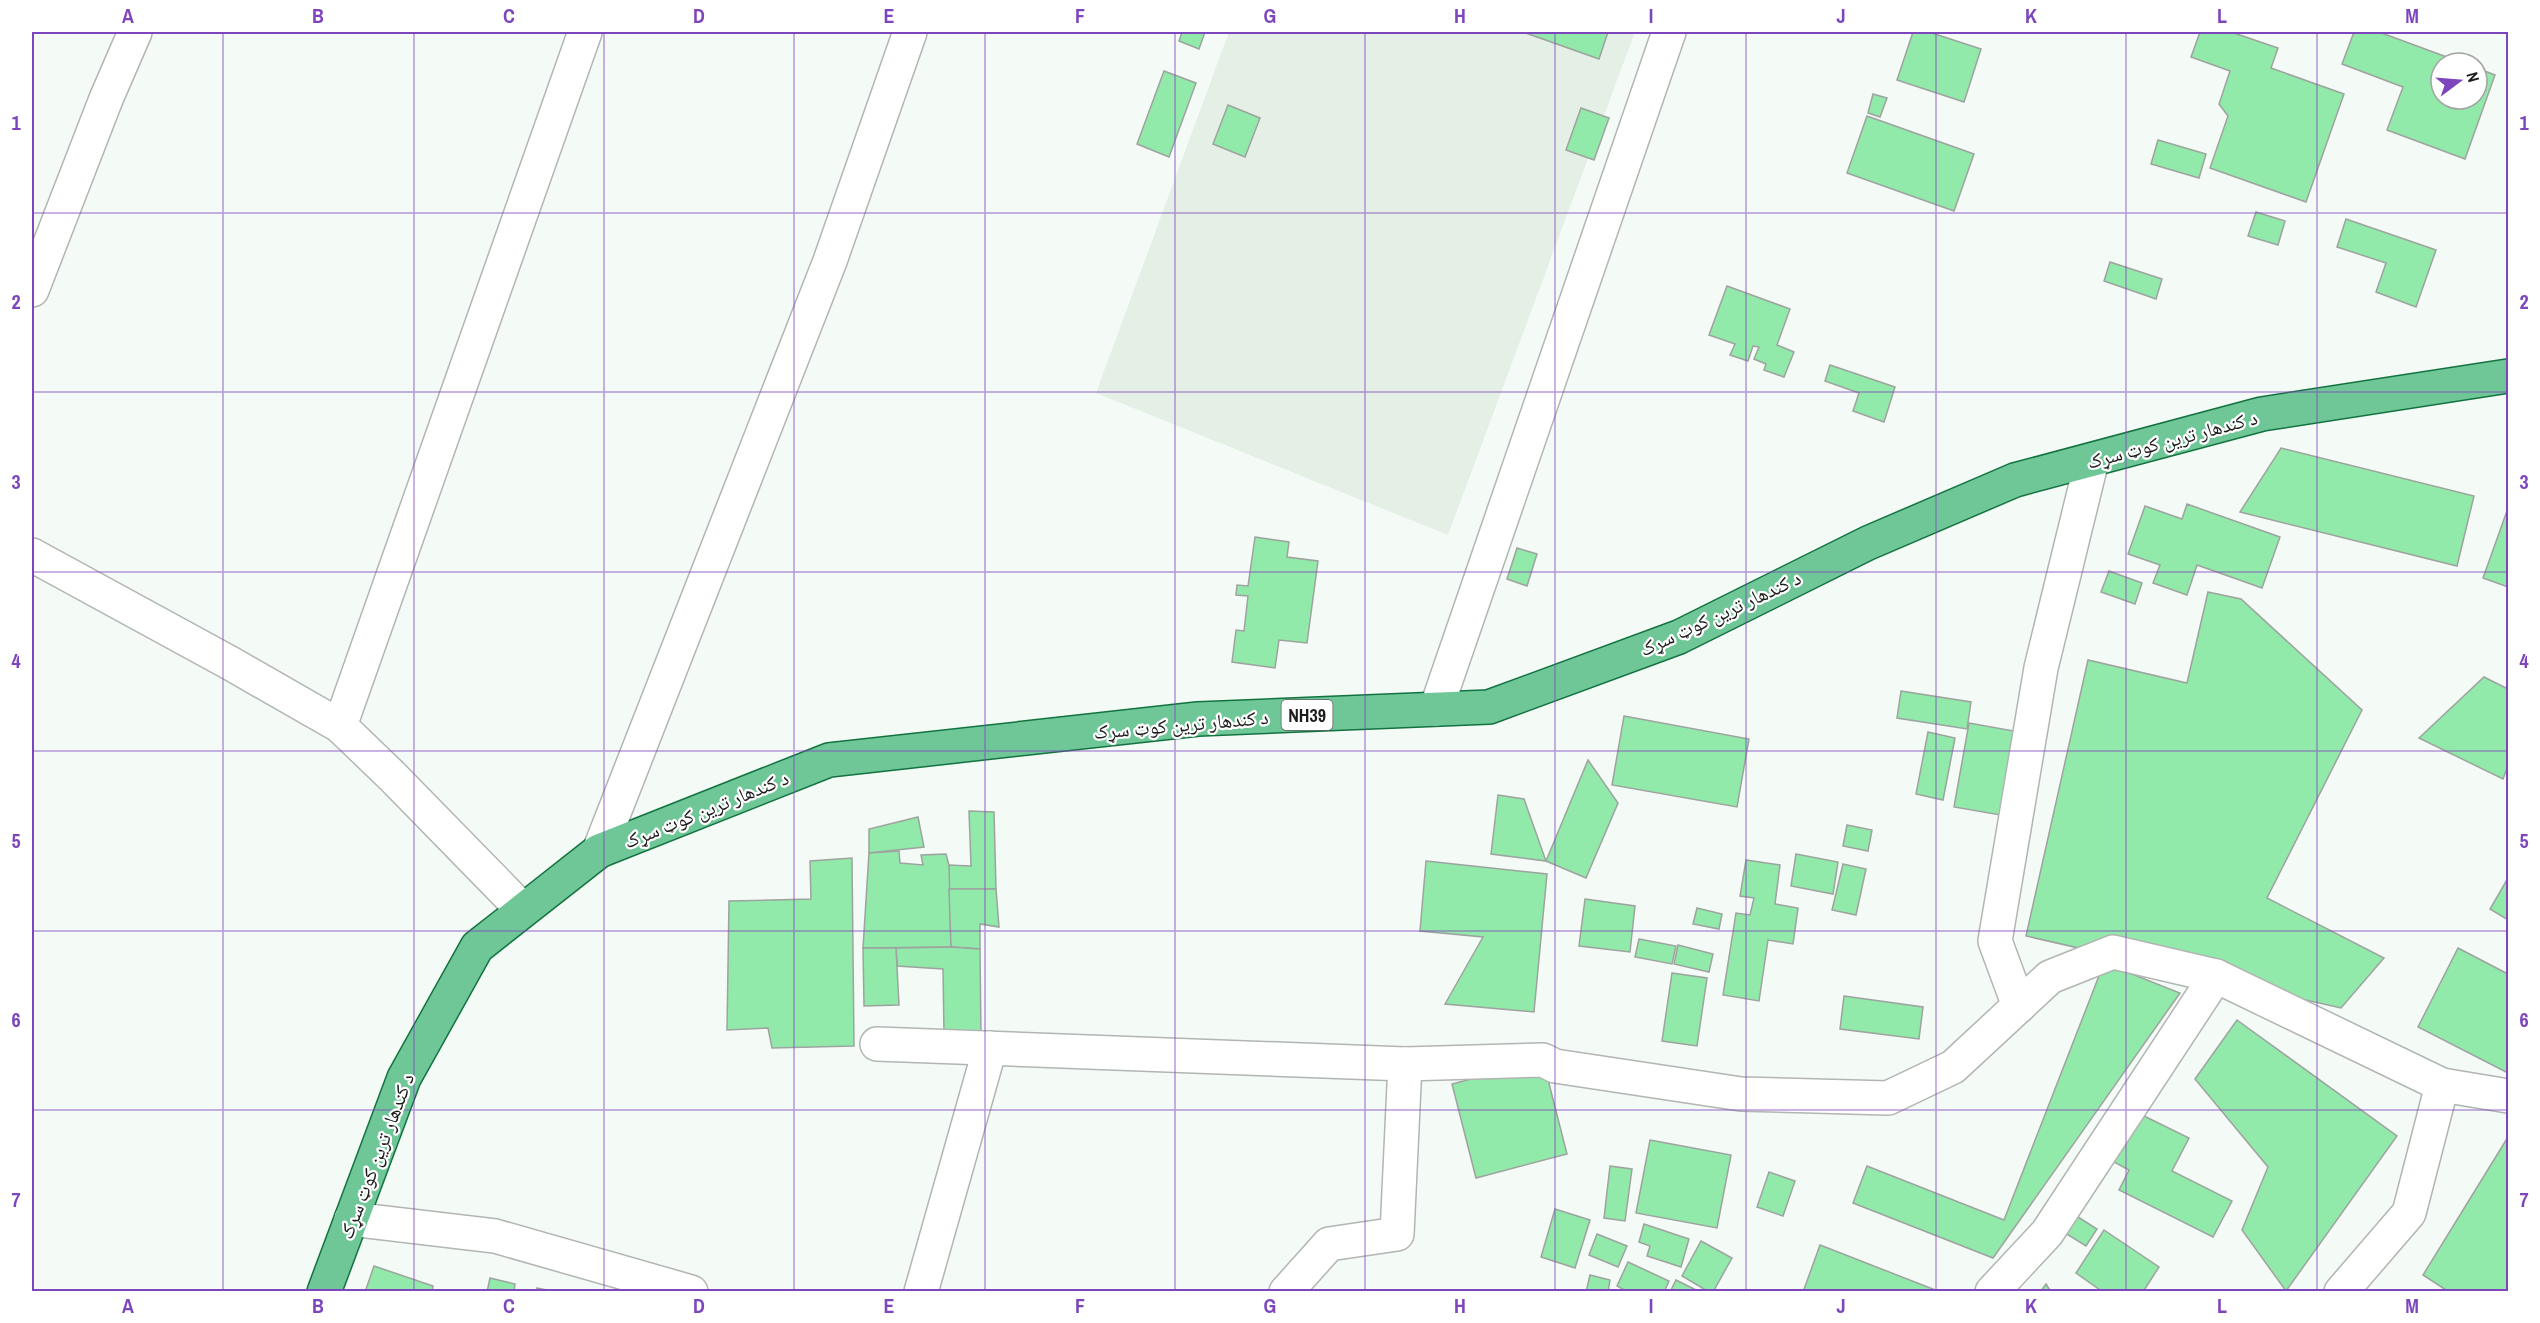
<svg xmlns="http://www.w3.org/2000/svg" width="2540" height="1323" font-family="'Archivo Narrow','Noto Naskh Arabic',sans-serif">
	<rect width="100%" height="100%" fill="#f4faf6"/>
	<path fill="#e4f0e6" d="M1229 32H1635L1448 535 1096 393Z"/>
	<g fill="#91e9aa" stroke="#9ea39f" stroke-width="1.5">
		<path d="M1182 32H1205L1199 49 1179 41Z"/>
		<path d="M1523 32H1608L1599 59Z"/>
		<path d="M1913 32H1929L1981 49 1964 102 1897 80Z"/>
		<path d="M2200 32H2231L2278 48 2271 68 2344 94 2306 202 2210 168 2228 116 2219 104 2230 71 2191 57Z"/>
		<path d="M2354 32H2379L2463 63H2441V99H2477V68L2495 75 2465 159 2387 130 2403 87 2342 64Z"/>
		<path d="M1164 71 1196 83 1169 157 1137 144Z"/>
		<path d="M1873 94 1887 98 1880 117 1868 113Z"/>
		<path d="M1228 105 1260 118 1245 157 1213 144Z"/>
		<path d="M1581 108 1609 118 1594 160 1566 150Z"/>
		<path d="M1867 116 1974 154 1954 211 1847 173Z"/>
		<path d="M2158 140 2206 154 2199 178 2151 164Z"/>
		<path d="M2256 212 2285 221 2278 245 2248 236Z"/>
		<path d="M2346 219 2436 250 2416 307 2376 292 2386 263 2337 247Z"/>
		<path d="M2110 262 2162 279 2156 299 2104 281Z"/>
		<path d="M1727 286 1790 309 1777 345 1794 352 1784 377 1764 370 1766 364 1754 359 1759 347 1753 346 1748 361 1730 355 1735 344 1709 335Z"/>
		<path d="M1830 365 1895 387 1884 422 1853 411 1859 393 1825 381Z"/>
		<path d="M2281 448 2474 496 2457 566 2240 512Z"/>
		<path d="M2187 504 2280 537 2262 588 2197 565 2187 595 2153 583 2160 565 2128 554 2145 506 2182 519Z"/>
		<path d="M2508 508V587L2483 578Z"/>
		<path d="M1255 537 1289 542 1287 557 1318 561 1307 643 1279 640 1275 668 1232 662 1236 630 1244 631 1248 596 1236 595 1237 585 1248 586Z"/>
		<path d="M1517 548 1537 554 1527 586 1507 579Z"/>
		<path d="M2109 571 2142 583 2135 604 2101 592Z"/>
		<path d="M2208 592 2241 599 2362 710 2267 898 2384 958 2341 1008 2026 936 2088 660 2187 683Z"/>
		<path d="M2484 677 2508 689V766L2503 779 2419 738Z"/>
		<path d="M1901 691 1971 702 1967 729 1897 718Z"/>
		<path d="M1624 716 1749 739 1737 807 1612 785Z"/>
		<path d="M1969 723 2014 731 2000 815 1954 807Z"/>
		<path d="M1928 732 1955 738 1943 800 1916 794Z"/>
		<path d="M1588 760 1618 803 1586 878 1546 861Z"/>
		<path d="M1498 795 1524 799 1546 861 1491 854Z"/>
		<path d="M969 811 994 812 996 889H949V865L971 866Z"/>
		<path d="M918 817 924 847 869 853V829Z"/>
		<path d="M1847 825 1872 830 1868 851 1843 846Z"/>
		<path d="M899 851 900 863 923 865 921 855 946 854 949 865 951 947 863 948 869 853Z"/>
		<path d="M1796 854 1838 862 1833 894 1791 886Z"/>
		<path d="M852 858 854 1046 772 1048 768 1028 727 1030 729 901 811 899 810 861Z"/>
		<path d="M1746 860 1780 865 1775 904 1798 908 1793 944 1768 940 1759 1001 1723 995 1736 913 1750 915 1754 898 1740 896Z"/>
		<path d="M1426 861 1547 874 1534 1012 1445 1004 1483 937 1420 931Z"/>
		<path d="M1843 864 1866 869 1856 915 1832 910Z"/>
		<path d="M2508 878V920L2490 909Z"/>
		<path d="M949 889H996L999 927 980 924V949L951 947Z"/>
		<path d="M1585 899 1635 906 1630 952 1579 946Z"/>
		<path d="M1697 908 1722 914 1719 929 1693 924Z"/>
		<path d="M1639 939 1676 946 1672 964 1635 957Z"/>
		<path d="M1678 945 1713 954 1709 972 1674 964Z"/>
		<path d="M951 947 980 949 981 1036 944 1035 943 969 897 966 896 948Z"/>
		<path d="M863 948H896L899 1005 864 1006Z"/>
		<path d="M2458 948 2508 974V1073L2418 1027Z"/>
		<path d="M2104 963 2180 993 1993 1258 1853 1203 1867 1166 2004 1220Z"/>
		<path d="M1672 973 1707 978 1697 1046 1662 1041Z"/>
		<path d="M1844 996 1923 1007 1919 1039 1840 1029Z"/>
		<path d="M2237 1020 2397 1136 2286 1291 2242 1230 2268 1167 2195 1079Z"/>
		<path d="M1543 1060 1567 1154 1476 1178 1452 1084Z"/>
		<path d="M2138 1113 2189 1138 2172 1171 2232 1201 2213 1237 2119 1190 2129 1170 2114 1162Z"/>
		<path d="M2508 1137V1292H2449L2423 1275Z"/>
		<path d="M1650 1140 1731 1155 1717 1228 1636 1213Z"/>
		<path d="M1610 1166 1632 1169 1625 1221 1604 1218Z"/>
		<path d="M1769 1172 1795 1181 1783 1216 1757 1207Z"/>
		<path d="M1555 1209 1590 1220 1575 1268 1541 1257Z"/>
		<path d="M2067 1210 2097 1229 2086 1246 2057 1228Z"/>
		<path d="M1644 1224 1689 1239 1681 1267 1647 1256 1650 1246 1639 1242Z"/>
		<path d="M2104 1230 2159 1267 2143 1292H2103L2076 1273Z"/>
		<path d="M1597 1234 1627 1246 1618 1267 1589 1255Z"/>
		<path d="M1701 1241 1732 1258 1713 1292H1709L1682 1276Z"/>
		<path d="M1820 1245 1938 1291V1292H1803Z"/>
		<path d="M1628 1262 1669 1281 1664 1292H1628L1617 1286Z"/>
		<path d="M374 1266 433 1286 432 1292H365Z"/>
		<path d="M1590 1275 1610 1280 1608 1292H1586Z"/>
		<path d="M490 1278 515 1284 514 1292H487Z"/>
		<path d="M1676 1280 1700 1292H1670Z"/>
		<path d="M2046 1284 2051 1292H2040Z"/>
		<path d="M537 1288 556 1292H536Z"/>
	</g>
	<g fill="none" stroke-linecap="round" stroke-linejoin="round">
		<defs>
			<g id="minor">
				<path d="M32 290 106 99 135 32"/>
				<path d="M32 555 230 663 340 726 392 776 523 910"/>
				<path d="M1436 709 1669 32"/>
				<path d="M340 726 585 32"/>
				<path d="M599 851 830 261 910 32"/>
				<path d="M2019 1006 1995 941 2041 668 2092 460"/>
				<path d="M877 1044 1405 1064 1543 1060 1555 1066 1741 1094 1888 1098 1953 1067 2050 977 2113 952 2216 976 2442 1085 2508 1096"/>
				<path d="M351 1219 495 1236 691 1292"/>
				<path d="M921 1292 990 1048"/>
				<path d="M1286 1292 1329 1244 1397 1234 1405 1064"/>
				<path d="M1992 1292 2047 1233 2216 976"/>
				<path d="M2341 1292 2409 1213 2442 1085"/>
			</g>
			<path id="major" d="M324 1292 404 1078 477 947 599 851 829 760 1198 719 1489 707 1679 637 1868 543 2015 480 2262 414 2508 376"/>
		</defs>
		<use href="#minor" stroke="#b1b6b2" stroke-width="36"/>
		<use href="#major" stroke="#137340" stroke-width="36"/>
		<use href="#minor" stroke="#fff" stroke-width="33"/>
		<use href="#major" stroke="#6fc798" stroke-width="33"/>
	</g>
	<path fill="none" stroke="#7e46bd" stroke-width="1.5" stroke-opacity="0.55" d="M223 32V1292M414 32V1292M604 32V1292M794 32V1292M985 32V1292M1175 32V1292M1365 32V1292M1555 32V1292M1746 32V1292M1936 32V1292M2126 32V1292M2317 32V1292M32 213H2508M32 392H2508M32 572H2508M32 751H2508M32 931H2508M32 1110H2508"/>
	<g text-anchor="middle" dominant-baseline="central" stroke-width="4.5" stroke-linejoin="round" paint-order="stroke">
		<rect fill="#fff" stroke="#5f5f5f" stroke-width="1.5" x="1281.5" y="700" width="51" height="30" rx="4.5"/>
		<g font-size="18" font-weight="bold" fill="#1a1b1a">
			<text x="1307" y="715">NH39</text>
		</g>
		<g font-size="20" fill="#1a1b1a" stroke="#fff">
			<text transform="translate(2172 439) rotate(-15)">د کندهار ترين کوټ سړک</text>
			<text transform="translate(1720 613) rotate(-25)">د کندهار ترين کوټ سړک</text>
			<text transform="translate(1181 724) rotate(-5)">د کندهار ترين کوټ سړک</text>
			<text transform="translate(706 809) rotate(-22)">د کندهار ترين کوټ سړک</text>
			<text transform="translate(376 1156) rotate(-69)">د کندهار ترين کوټ سړک</text>
		</g>
	</g>
	<rect width="2540" height="1323" fill="none" stroke="#ffffff" stroke-width="66"/>
	<g transform="translate(2459 81) rotate(74)"><circle r="28" fill="#ffffff" stroke="#a3a4a3" stroke-width="1.5"/>
	<path d="M0-4.5L10 22L0 15L-10 22Z" fill="#7e46bd"/>
	<text y="-9" font-size="16" font-weight="bold" text-anchor="middle" fill="#1a1b1a">N</text>
	</g>
	<rect x="33" y="33" width="2474" height="1257" fill="none" stroke="#7e46bd" stroke-width="2"/>
	<g font-size="20" text-anchor="middle" font-weight="bold" fill="#7e46bd">
		<text x="128" y="23">A</text>
		<text x="318" y="23">B</text>
		<text x="509" y="23">C</text>
		<text x="699" y="23">D</text>
		<text x="889" y="23">E</text>
		<text x="1080" y="23">F</text>
		<text x="1270" y="23">G</text>
		<text x="1460" y="23">H</text>
		<text x="1651" y="23">I</text>
		<text x="1841" y="23">J</text>
		<text x="2031" y="23">K</text>
		<text x="2222" y="23">L</text>
		<text x="2412" y="23">M</text>
		<text x="16" y="130">1</text>
		<text x="2524" y="130">1</text>
		<text x="16" y="309">2</text>
		<text x="2524" y="309">2</text>
		<text x="16" y="489">3</text>
		<text x="2524" y="489">3</text>
		<text x="16" y="668">4</text>
		<text x="2524" y="668">4</text>
		<text x="16" y="848">5</text>
		<text x="2524" y="848">5</text>
		<text x="16" y="1027">6</text>
		<text x="2524" y="1027">6</text>
		<text x="16" y="1207">7</text>
		<text x="2524" y="1207">7</text>
		<text x="128" y="1313">A</text>
		<text x="318" y="1313">B</text>
		<text x="509" y="1313">C</text>
		<text x="699" y="1313">D</text>
		<text x="889" y="1313">E</text>
		<text x="1080" y="1313">F</text>
		<text x="1270" y="1313">G</text>
		<text x="1460" y="1313">H</text>
		<text x="1651" y="1313">I</text>
		<text x="1841" y="1313">J</text>
		<text x="2031" y="1313">K</text>
		<text x="2222" y="1313">L</text>
		<text x="2412" y="1313">M</text>
	</g>
</svg>
